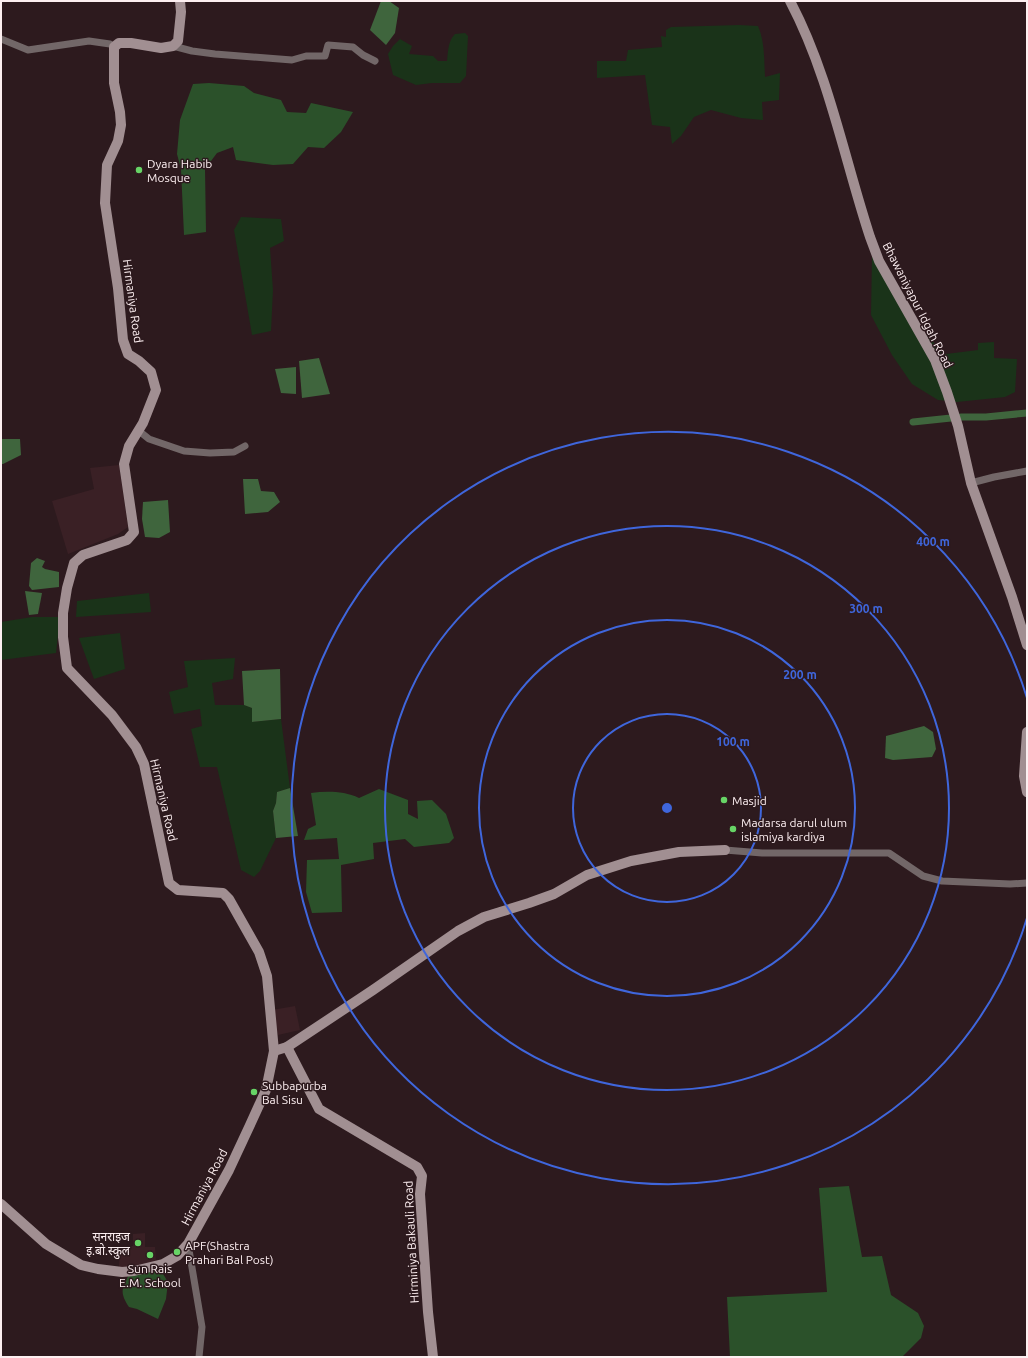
<svg xmlns="http://www.w3.org/2000/svg" width="1028" height="1358" font-family="Ubuntu,'Noto Sans Devanagari',sans-serif">
	<rect width="100%" height="100%" fill="#2d1a1e"/>
	<g fill="#3a2025">
		<path d="M119 465 128 527 118 534 68 554 52 501 94 489 90 468Z"/>
		<path d="M295 1006 300 1030 278 1035 272 1010Z"/>
		<path d="M145 1233V1247H155L156 1262 141 1266 119 1268 120 1246H133V1234Z"/>
	</g>
	<g fill="#1a3319">
		<path d="M739 25 758 26C765 42 764 60 765 77L780 73 779 100 762 102 763 120 741 118 711 110 694 117 681 136 672 144 670 127 652 125 645 75 597 78V61H626L628 50 662 47 661 36 666 37V30L671 27Z"/>
		<path d="M465 33 468 36 466 76 460 83H432L416 85 393 75 388 54 393 46 400 39 412 46 409 54 433 56 438 61H447C448 51 448 41 455 34Z"/>
		<path d="M241 217 281 219 284 241 270 248 273 290 271 331 252 335 234 230Z"/>
		<path d="M872 255 919 328 946 354 978 350V343L994 342V358L1017 359 1015 392 1005 397 957 402 938 400 912 384 892 355 871 315Z"/>
		<path d="M149 593 151 612 76 617 77 601Z"/>
		<path d="M32 617H60L56 653 1 660V622Z"/>
		<path d="M120 633 125 669 94 679 79 638Z"/>
		<path d="M235 658 233 679 212 683 215 705H244L252 708V722L281 719 290 788 277 792 276 803 273 811 276 838 260 871 254 877 241 870 217 767H200L191 729 202 726 200 709 174 714 169 692 188 687 184 661Z"/>
	</g>
	<g fill="#2b512a">
		<path d="M209 83 244 86 254 93 281 100 287 112 306 113 311 103 353 112 341 132 324 148 308 147 293 164 273 165 236 160 233 147 217 153 205 169 206 232 184 235 181 169 177 154 180 120 193 84Z"/>
		<path d="M379 789 408 800V814L418 819 417 801 432 800 446 814 454 838 449 843 414 847 405 839 373 843 374 859 341 865 342 912 312 913 306 892 307 860 339 859 337 838 304 840 308 829 316 825 311 793C327 791 344 791 359 798Z"/>
		<path d="M849 1186 862 1257 882 1256 891 1295 918 1313 924 1326 921 1338 902 1357H730L727 1297 827 1292 819 1188Z"/>
		<path d="M160 1269 168 1282 166 1299 158 1319 137 1309 129 1307C120 1293 121 1289 129 1275Z"/>
	</g>
	<g fill="#3f653d">
		<path d="M381 1H389L399 8 395 33 386 45 370 30Z"/>
		<path d="M319 358 330 394 302 398 299 361Z"/>
		<path d="M296 367V394L281 393 275 369Z"/>
		<path d="M1 439H20L21 455 3 464H1Z"/>
		<path d="M243 479H258L261 491 274 492 280 502 268 512 245 514Z"/>
		<path d="M168 500 170 532 159 538 145 537 142 519 143 502Z"/>
		<path d="M37 558 45 561 42 567 45 569 59 572V587L32 590 29 586 31 563Z"/>
		<path d="M25 591 42 593 38 614 29 615Z"/>
		<path d="M280 669 281 719 252 722V708L244 705 242 671Z"/>
		<path d="M924 726 933 732 936 749 932 757 893 760 885 758 886 736Z"/>
		<path d="M290 788 298 836 276 838 273 811 276 803 277 792Z"/>
	</g>
	<g fill="none" stroke-linecap="round" stroke-linejoin="round">
		<g stroke="#3f653d" stroke-width="7">
			<path d="M961 417H986L1027 413"/>
			<path d="M913 422 951 418"/>
		</g>
		<g stroke="#726768" stroke-width="7">
			<path d="M1 39 28 50 89 41 110 44 114 47"/>
			<path d="M173 46 192 51 215 54 292 60 306 56H325L328 45 353 47 363 55 375 61"/>
			<path d="M139 431 149 439 184 451 210 453 234 452 245 446"/>
			<path d="M971 483 994 477 1027 471"/>
			<path d="M725 850 762 853H889L923 876 942 881 1010 884 1027 883"/>
			<path d="M188 1244 202 1327 199 1357"/>
		</g>
		<g stroke="#a18f92" stroke-width="10">
			<path d="M790 1C829 75 844 158 870 237L879 261 935 360 947 392 958 426 971 483 1012 597 1027 645"/>
			<path d="M1027 732 1024 776 1027 792"/>
			<path d="M287 1047 319 1109 417 1167 422 1176 420 1194 428 1312 433 1357"/>
			<path d="M274 1051 287 1047 373 990 458 931 484 917 529 903 554 894 587 875 631 861 679 852 725 850"/>
			<path d="M1 1204 46 1244 81 1265 98 1269 122 1272 134 1271 163 1264 177 1256 188 1244 229 1170 250 1125 266 1090 274 1051 267 976 259 952 229 899 223 893 178 890 169 883 144 764 136 747 112 715 67 668 63 637V613L67 588 74 563 83 555 127 540 134 532 124 464 129 446 143 423 156 390 151 372 139 361 128 354 123 340 118 288 105 203 107 165 118 141 121 125 120 112 114 83V47L119 43H131L161 48 173 46 178 41 181 12 180 1"/>
		</g>
	</g>
	<g fill="none" stroke="#3f66dc" stroke-width="2">
		<circle cx="667" cy="808" r="94"/>
		<circle cx="667" cy="808" r="188"/>
		<circle cx="667" cy="808" r="282"/>
		<path d="M1027 918A376 376 0 1 1 1027 698"/>
	</g>
	<g fill="#67d466" stroke="#2d1a1e" stroke-width="1.5">
		<circle cx="139" cy="170" r="4"/>
		<circle cx="724" cy="800" r="4"/>
		<circle cx="733" cy="829" r="4"/>
		<circle cx="254" cy="1092" r="4"/>
		<circle cx="138" cy="1243" r="4"/>
		<circle cx="177" cy="1252" r="4"/>
		<circle cx="150" cy="1255" r="4"/>
	</g>
	<g text-anchor="middle" dominant-baseline="central" stroke-width="3" stroke-linejoin="round" paint-order="stroke">
		<g font-size="12" fill="#fdeff1" stroke="#2d1a1e" text-anchor="start">
			<text x="147" y="163">Dyara Habib<tspan x="147" dy="14">Mosque</tspan></text>
			<text x="732" y="800">Masjid</text>
			<text x="741" y="822">Madarsa darul ulum<tspan x="741" dy="14">islamiya kardiya</tspan></text>
			<text x="262" y="1085">Subbapurba<tspan x="262" dy="14">Bal Sisu</tspan></text>
			<text x="130" y="1236" text-anchor="end">सनराइज<tspan x="130" dy="14">इ.बाे.स्कुल</tspan></text>
			<text x="185" y="1245">APF(Shastra<tspan x="185" dy="14">Prahari Bal Post)</tspan></text>
			<text x="150" y="1268" text-anchor="middle">Sun Rais<tspan x="150" dy="14">E.M. School</tspan></text>
		</g>
		<g font-size="12" fill="#fdeff1" stroke="#2d1a1e">
			<text transform="translate(133 301) rotate(82)">Hirmaniya Road</text>
			<text transform="translate(918 305) rotate(63)">Bhawaniyapur Idgah Road</text>
			<text transform="translate(164 800) rotate(77)">Hirmaniya Road</text>
			<text transform="translate(204 1187) rotate(-62)">Hirmaniya Road</text>
			<text transform="translate(411 1242) rotate(-93)">Hirminiya Bakauli Road</text>
		</g>
	</g>
	<circle cx="667" cy="808" r="6" fill="#3f66dc" stroke="#2d1a1e" stroke-width="2"/>
	<g font-size="12" text-anchor="middle" font-weight="bold" fill="#3f66dc" stroke="#2d1a1e" stroke-width="3" stroke-linejoin="round" paint-order="stroke">
		<text x="933" y="546">400 m</text>
		<text x="866" y="613">300 m</text>
		<text x="800" y="679">200 m</text>
		<text x="733" y="746">100 m</text>
	</g>
	<rect width="1028" height="1358" fill="none" stroke="#fdeff1" stroke-width="4"/>
</svg>
